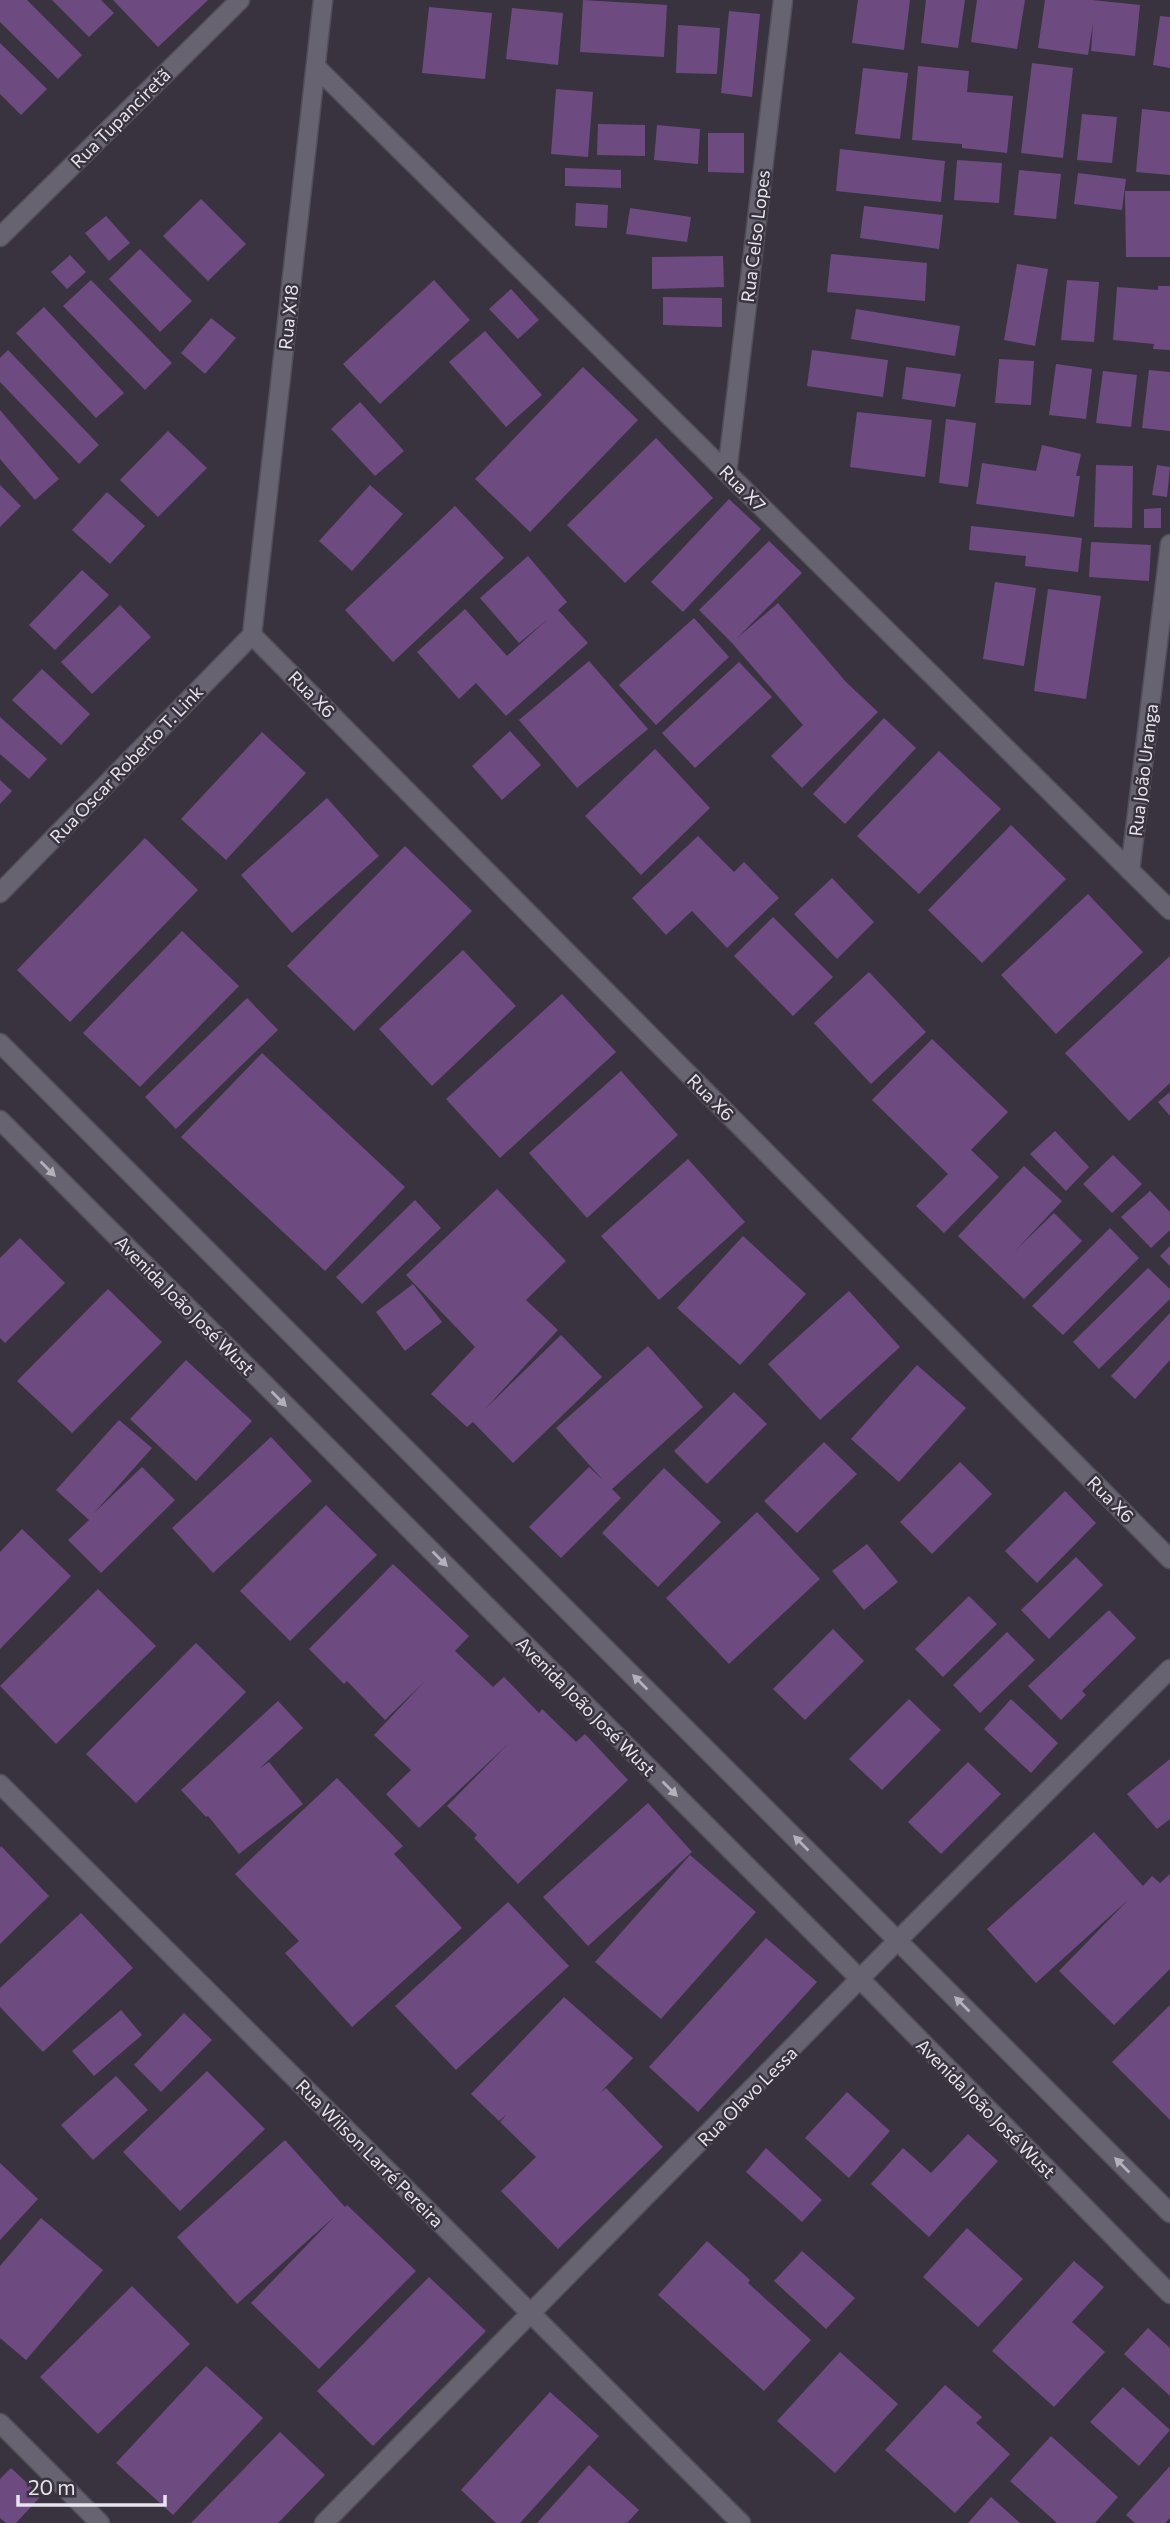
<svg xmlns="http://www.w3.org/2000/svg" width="1170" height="2523" font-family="Commissioner,sans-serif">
	<rect width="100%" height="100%" fill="#38333f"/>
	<g fill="#6d4b80">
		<path d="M0 0H27L82 55 58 79 0 22Z"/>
		<path d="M52 0H101L114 13 89 37Z"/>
		<path d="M113 0H208L158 47Z"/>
		<path d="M583 0 667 5 664 57 580 52Z"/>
		<path d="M858 0H910L904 50 852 43Z"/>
		<path d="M926 0H965L958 48 921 43Z"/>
		<path d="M977 0H1025L1017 49 971 42Z"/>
		<path d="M1045 0H1092L1140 5 1135 56 1091 51 1093 23 1088 55 1038 48Z"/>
		<path d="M429 7 492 13 485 79 422 73Z"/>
		<path d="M512 8 563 13 558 65 506 59Z"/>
		<path d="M729 11 760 14 752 97 721 93Z"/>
		<path d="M1160 16 1170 17V68L1153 65Z"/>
		<path d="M678 25 720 28 717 74 676 73Z"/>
		<path d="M0 43 47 89 21 115 0 94Z"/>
		<path d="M1032 63 1073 68 1063 158 1021 153Z"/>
		<path d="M918 66 969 71 967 92 1013 96 1007 153 962 148V144L912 140Z"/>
		<path d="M863 68 908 73 900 139 855 134Z"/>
		<path d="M556 89 593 92 588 157 551 154Z"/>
		<path d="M1142 109 1170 112V175L1136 172Z"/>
		<path d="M1082 114 1117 117 1112 163 1077 160Z"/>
		<path d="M598 124 645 125V156L597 155Z"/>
		<path d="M657 125 700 129 698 164 654 160Z"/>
		<path d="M708 133H744V173L708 172Z"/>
		<path d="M840 149 945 161 941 202 836 191Z"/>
		<path d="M957 160 1002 163 999 203 954 200Z"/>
		<path d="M565 168 621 170V188L565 186Z"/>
		<path d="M1019 170 1061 174 1056 219 1014 215Z"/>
		<path d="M1078 173 1126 179 1122 210 1074 204Z"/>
		<path d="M1125 191H1170V257H1126Z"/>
		<path d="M201 199 246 244 208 281 163 236Z"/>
		<path d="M576 203 608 205 607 228 575 226Z"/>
		<path d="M864 206 943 215 939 249 860 238Z"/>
		<path d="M630 208 691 217 687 242 626 234Z"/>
		<path d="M106 216 130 243 109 261 85 233Z"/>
		<path d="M140 249 192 301 160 332 109 279Z"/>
		<path d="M831 254 927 263 925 301 827 292Z"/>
		<path d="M70 255 86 272 67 289 51 272Z"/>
		<path d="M723 256 724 287 652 289V257Z"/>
		<path d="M1017 264 1048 269 1035 346 1004 340Z"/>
		<path d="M91 280 172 363 145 390 63 306Z"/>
		<path d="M434 280 470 320 380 404 343 364Z"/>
		<path d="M1067 280 1099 282 1094 342 1061 340Z"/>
		<path d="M1158 286H1170V350L1153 349 1154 344 1113 340 1117 287 1158 290Z"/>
		<path d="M511 289 539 320 518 339 489 309Z"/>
		<path d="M663 297 722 298V327L663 325Z"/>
		<path d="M44 307 124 393 96 418 16 333Z"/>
		<path d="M856 309 960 326 955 356 851 339Z"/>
		<path d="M211 318 236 338 205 374 181 353Z"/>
		<path d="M485 331 542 395 506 427 449 362Z"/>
		<path d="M8 350 99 445 79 464 0 382V358Z"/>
		<path d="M812 350 888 360 883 397 807 386Z"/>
		<path d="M999 359 1034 361 1031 405 995 403Z"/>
		<path d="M1056 364 1092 369 1086 419 1049 415Z"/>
		<path d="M583 367 638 420 530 532 475 479Z"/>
		<path d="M906 367 961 374 955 407 902 399Z"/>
		<path d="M1149 370 1170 372V431L1142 428Z"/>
		<path d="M1103 371 1137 375 1131 427 1096 423Z"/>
		<path d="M360 402 404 451 375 476 331 429Z"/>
		<path d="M0 410 59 479 35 500 0 459Z"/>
		<path d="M857 412 932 420 925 477 850 467Z"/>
		<path d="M946 419 976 423 968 487 939 483Z"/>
		<path d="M168 431 207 468 158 517 120 480Z"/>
		<path d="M656 438 713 498 625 583 567 525Z"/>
		<path d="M1042 445 1081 454 1076 476H1080L1074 517 976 504 982 463 1036 471Z"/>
		<path d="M1096 465 1133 466 1132 528 1094 527Z"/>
		<path d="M1157 465 1170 467 1167 497 1152 495Z"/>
		<path d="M0 485 21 506 0 527Z"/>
		<path d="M370 485 403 514 352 571 319 541Z"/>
		<path d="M107 492 145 526 110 564 72 530Z"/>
		<path d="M729 499 761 529 683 612 651 582Z"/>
		<path d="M455 506 504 558 393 662 345 610Z"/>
		<path d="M1161 508V528H1144V509Z"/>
		<path d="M971 526 1082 538 1078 572 1025 566 1026 556 969 550Z"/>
		<path d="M769 541 802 573 737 638 778 603 846 682 878 712 802 788 771 756 803 725 732 643 699 610Z"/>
		<path d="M1091 542 1151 545 1149 581 1089 577Z"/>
		<path d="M528 556 567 602 558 610 588 643 506 716 476 683 459 699 417 652 465 609 507 656 548 619 519 643 480 598Z"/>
		<path d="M82 570 109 595 55 650 29 625Z"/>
		<path d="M995 582 1036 588 1024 666 983 659Z"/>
		<path d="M1048 589 1101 596 1086 699 1034 691Z"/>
		<path d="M120 605 151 637 92 694 61 662Z"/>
		<path d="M694 618 729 657 656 725 619 685Z"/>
		<path d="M589 661 648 729 577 788 519 720Z"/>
		<path d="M739 662 772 697 695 768 662 733Z"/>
		<path d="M42 669 90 714 61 745 12 700Z"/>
		<path d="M0 717 47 759 29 779 0 754Z"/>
		<path d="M884 718 916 748 845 824 813 794Z"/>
		<path d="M510 731 541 765 502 800 472 766Z"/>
		<path d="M262 732 306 773 226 860 181 819Z"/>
		<path d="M655 749 710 808 641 875 585 816Z"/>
		<path d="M939 751 1001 809 919 894 857 836Z"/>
		<path d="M0 780 12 791 0 804Z"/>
		<path d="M327 798 379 856 292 933 241 875Z"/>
		<path d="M1011 825 1066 879 982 963 928 910Z"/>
		<path d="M698 836 734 872 744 862 779 898 727 948 692 911 666 935 632 898Z"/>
		<path d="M145 838 198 890 70 1022 17 970Z"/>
		<path d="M405 846 472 911 354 1031 287 966Z"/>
		<path d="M832 878 874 922 837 959 794 914Z"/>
		<path d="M1088 894 1143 952 1056 1034 1001 975Z"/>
		<path d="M773 917 833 977 793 1016 734 956Z"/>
		<path d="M182 931 239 986 140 1087 83 1033Z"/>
		<path d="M463 950 516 1006 432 1086 379 1029Z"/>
		<path d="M1170 956V1083L1129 1121 1065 1053Z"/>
		<path d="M869 972 926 1032 871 1084 814 1023Z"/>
		<path d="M562 994 616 1052 500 1158 446 1099Z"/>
		<path d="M247 998 278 1030 176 1129 145 1097Z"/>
		<path d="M932 1039 1008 1112 971 1150 999 1177 944 1233 916 1206 948 1174 872 1100Z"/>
		<path d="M262 1053 405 1187 325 1271 181 1137Z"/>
		<path d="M621 1071 678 1135 587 1218 529 1153Z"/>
		<path d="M1170 1092V1116L1158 1102Z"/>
		<path d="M1055 1131 1089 1167 1066 1191 1030 1154Z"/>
		<path d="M1113 1155 1142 1184 1112 1213 1083 1184Z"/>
		<path d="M688 1159 745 1222 659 1300 601 1236Z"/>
		<path d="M1024 1166 1062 1201 1015 1251 1054 1213 1082 1241 1024 1299 958 1236Z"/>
		<path d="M497 1189 566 1261 526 1300 558 1330 484 1410 561 1335 602 1377 513 1463 473 1422 467 1427 431 1394 475 1347 406 1275Z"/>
		<path d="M1150 1191 1170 1212V1230L1151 1248 1121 1217Z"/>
		<path d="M415 1200 441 1228 362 1304 336 1277Z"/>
		<path d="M1110 1228 1139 1258 1063 1335 1032 1306Z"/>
		<path d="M743 1236 806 1294 740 1365 677 1308Z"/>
		<path d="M20 1238 65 1283 5 1343 0 1338V1258Z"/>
		<path d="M1170 1246V1266L1160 1256Z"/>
		<path d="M1148 1268 1170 1289V1299L1099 1369 1073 1342Z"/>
		<path d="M413 1284 442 1322 405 1351 376 1312Z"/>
		<path d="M108 1289 162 1342 72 1433 17 1381Z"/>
		<path d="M849 1291 900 1347 820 1420 768 1364Z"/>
		<path d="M1170 1313V1360L1135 1399 1111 1376Z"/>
		<path d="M648 1346 703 1407 612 1489 621 1498 561 1558 529 1527 589 1467 603 1480 556 1428Z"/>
		<path d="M186 1360 252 1421 196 1481 130 1419Z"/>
		<path d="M917 1365 966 1408 899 1482 851 1439Z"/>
		<path d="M734 1392 767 1424 707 1484 674 1451Z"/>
		<path d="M119 1420 152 1448 94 1513 142 1467 175 1500 101 1573 68 1540 89 1520 56 1490Z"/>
		<path d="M271 1437 312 1481 213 1573 172 1528Z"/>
		<path d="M824 1442 857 1474 797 1533 764 1501Z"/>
		<path d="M960 1462 992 1494 932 1554 900 1522Z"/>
		<path d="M664 1468 721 1522 658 1587 602 1533Z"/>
		<path d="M1065 1491 1096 1523 1037 1583 1005 1551Z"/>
		<path d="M326 1505 377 1555 290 1641 240 1591Z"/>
		<path d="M757 1512 820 1579 729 1664 666 1598Z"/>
		<path d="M22 1529 71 1576 0 1649V1552Z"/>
		<path d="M867 1544 898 1582 864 1610 832 1571Z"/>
		<path d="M1076 1557 1103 1585 1049 1639 1021 1610Z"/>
		<path d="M393 1564 469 1636 455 1651 493 1687 504 1677 539 1713 542 1709 576 1742 585 1734 628 1780 518 1884 474 1838 477 1835 447 1806 508 1744 419 1828 386 1794 411 1770 374 1735 425 1681 385 1720 347 1681 344 1684 309 1649Z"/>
		<path d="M98 1589 156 1646 56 1744 0 1686Z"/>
		<path d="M969 1596 997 1624 943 1677 915 1649Z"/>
		<path d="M1109 1610 1136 1638 1082 1691 1086 1695 1061 1720 1028 1686Z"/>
		<path d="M833 1629 864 1661 805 1720 773 1689Z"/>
		<path d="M1007 1632 1035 1660 980 1713 953 1685Z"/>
		<path d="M196 1643 246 1692 136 1803 86 1754Z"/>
		<path d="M909 1699 941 1730 882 1790 849 1759Z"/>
		<path d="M1011 1699 1058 1743 1031 1773 984 1729Z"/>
		<path d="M278 1701 303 1728 259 1769 269 1762 303 1804 239 1854 208 1816 206 1817 181 1790Z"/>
		<path d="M1170 1759V1819L1157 1829 1127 1794Z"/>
		<path d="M968 1762 1001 1794 941 1854 908 1822Z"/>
		<path d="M337 1778 403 1846 394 1854 462 1928 352 2027 285 1953 299 1941 235 1874Z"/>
		<path d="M648 1803 692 1852 588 1946 543 1897Z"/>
		<path d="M1094 1832 1143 1886 1152 1876 1160 1883 1170 1874V1969L1114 2025 1059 1971 1128 1900 1036 1983 987 1929Z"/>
		<path d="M1 1846 49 1896 0 1944V1848Z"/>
		<path d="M690 1855 756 1912 661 2019 595 1962Z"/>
		<path d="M508 1902 569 1966 456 2070 395 2006Z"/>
		<path d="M81 1913 133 1968 43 2052 0 2007V1988Z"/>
		<path d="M766 1938 817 1982 698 2112 649 2067Z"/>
		<path d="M564 1997 633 2058 600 2093 606 2088 663 2147 558 2249 501 2191 536 2157 500 2122 507 2114 499 2121 471 2094Z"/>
		<path d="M1170 2005V2120L1112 2062Z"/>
		<path d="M121 2010 142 2035 94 2076 72 2051Z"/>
		<path d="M184 2013 212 2040 161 2092 134 2065Z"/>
		<path d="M207 2071 265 2129 180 2211 123 2152Z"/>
		<path d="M116 2076 148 2110 93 2160 61 2125Z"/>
		<path d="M847 2092 890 2131 849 2178 805 2138Z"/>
		<path d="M968 2134 998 2161 929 2237 871 2184 903 2148 931 2173Z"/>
		<path d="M285 2140 345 2207 347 2205 416 2271 319 2369 251 2303 335 2216 237 2304 177 2237Z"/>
		<path d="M766 2148 822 2200 802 2222 746 2172Z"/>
		<path d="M0 2163 38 2199 0 2240Z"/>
		<path d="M41 2218 103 2270 26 2360 0 2338V2266Z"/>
		<path d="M967 2228 1023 2279 978 2327 923 2277Z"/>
		<path d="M707 2241 750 2280 748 2283 811 2340 764 2391 658 2295Z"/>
		<path d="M802 2251 855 2298 826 2329 774 2281Z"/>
		<path d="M1074 2261 1104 2287 1072 2322 1105 2352 1054 2407 992 2351Z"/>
		<path d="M429 2277 486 2331 373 2446 317 2391Z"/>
		<path d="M132 2286 190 2344 98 2434 40 2377Z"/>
		<path d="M1148 2328 1170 2348V2396L1124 2354Z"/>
		<path d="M840 2352 898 2404 835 2473 777 2421Z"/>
		<path d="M206 2366 263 2418 173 2515 116 2463Z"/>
		<path d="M945 2385 982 2417 976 2423 1010 2454 955 2513 885 2450Z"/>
		<path d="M1123 2387 1170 2430 1139 2466 1090 2422Z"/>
		<path d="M550 2392 599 2436 520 2523H496L461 2490Z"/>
		<path d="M280 2432 325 2475 278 2523H191Z"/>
		<path d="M1051 2436 1118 2497 1095 2523H1057L1010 2481Z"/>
		<path d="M589 2465 639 2510 627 2523H537Z"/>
		<path d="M1170 2466V2518L1165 2523H1135L1126 2515Z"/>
		<path d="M11 2468 41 2496 16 2523H6L0 2518V2479Z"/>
		<path d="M991 2497 1020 2523H968Z"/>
	</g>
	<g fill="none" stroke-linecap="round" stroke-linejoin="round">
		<defs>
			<g id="minor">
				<path d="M316 67 1170 910"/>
				<path d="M0 237 240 0"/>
				<path d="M727 473 783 0"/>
				<path d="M252 635 1170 1559"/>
				<path d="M252 635 323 0"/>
				<path d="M1130 871 1170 544"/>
				<path d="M0 893 252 635"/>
				<path d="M0 1043 1170 2213"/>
				<path d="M0 1120 861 1980 1170 2294"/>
				<path d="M0 1784 741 2523"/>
				<path d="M0 2423 100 2523"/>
				<path d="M324 2523 898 1940 1170 1669"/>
			</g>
		</defs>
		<use href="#minor" stroke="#534f59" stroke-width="21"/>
		<use href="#minor" stroke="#686370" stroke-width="18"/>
	</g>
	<defs><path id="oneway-solid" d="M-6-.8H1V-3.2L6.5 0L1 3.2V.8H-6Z" transform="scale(1.75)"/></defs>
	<g fill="#b5b0ba">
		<use href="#oneway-solid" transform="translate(48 1169) rotate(45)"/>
		<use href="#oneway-solid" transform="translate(279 1399) rotate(45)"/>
		<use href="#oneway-solid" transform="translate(440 1559) rotate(45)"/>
		<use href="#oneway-solid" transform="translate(640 1682) rotate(-135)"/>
		<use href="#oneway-solid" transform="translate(670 1789) rotate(45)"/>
		<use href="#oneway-solid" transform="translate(801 1843) rotate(-135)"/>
		<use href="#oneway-solid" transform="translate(962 2004) rotate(-135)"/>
		<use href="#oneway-solid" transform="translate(1122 2165) rotate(-135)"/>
	</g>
	<g text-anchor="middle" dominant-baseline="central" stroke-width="5" stroke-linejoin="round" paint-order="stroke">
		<g font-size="18" fill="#e8e4ec" stroke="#38333f">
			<text transform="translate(120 118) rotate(-45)">Rua Tupanciretã</text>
			<text transform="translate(755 236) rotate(-83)">Rua Celso Lopes</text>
			<text transform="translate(288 317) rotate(-84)">Rua X18</text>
			<text transform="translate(743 488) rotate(45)">Rua X7</text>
			<text transform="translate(312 694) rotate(45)">Rua X6</text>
			<text transform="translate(126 764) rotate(-46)">Rua Oscar Roberto T. Link</text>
			<text transform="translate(1143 770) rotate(-83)">Rua João Uranga</text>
			<text transform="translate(711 1097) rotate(45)">Rua X6</text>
			<text transform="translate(185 1305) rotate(45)">Avenida João José Wust</text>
			<text transform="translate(1111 1499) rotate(45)">Rua X6</text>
			<text transform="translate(586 1706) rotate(45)">Avenida João José Wust</text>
			<text transform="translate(747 2096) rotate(-45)">Rua Olavo Lessa</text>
			<text transform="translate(986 2108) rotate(45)">Avenida João José Wust</text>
			<text transform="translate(370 2153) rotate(45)">Rua Wilson Larré Pereira</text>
		</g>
	</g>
	<path d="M18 2495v10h147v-10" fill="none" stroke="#e8e4ec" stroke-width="3.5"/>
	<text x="28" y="2495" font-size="21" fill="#e8e4ec" stroke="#38333f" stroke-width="5" paint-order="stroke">20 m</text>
</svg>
